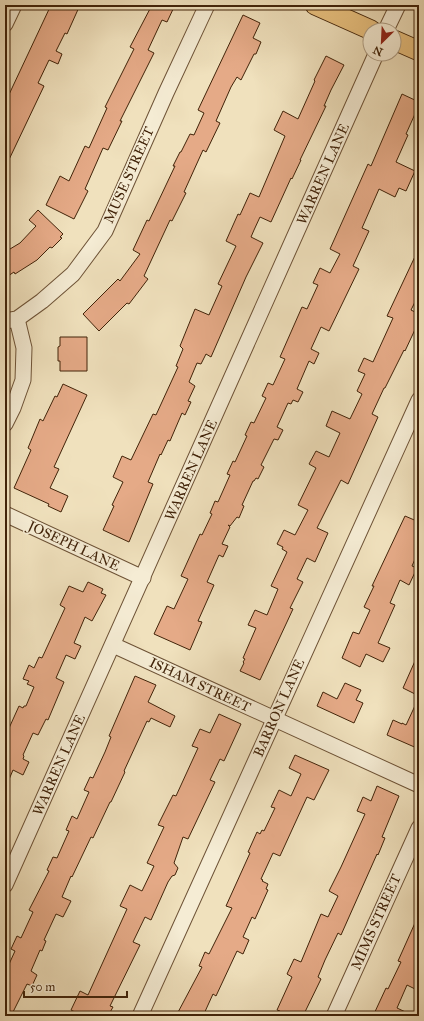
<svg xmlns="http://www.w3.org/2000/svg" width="424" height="1021" font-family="'IM FELL Great Primer',serif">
	<rect width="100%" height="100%" fill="#f0e1bd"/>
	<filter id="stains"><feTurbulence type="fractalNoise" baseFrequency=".005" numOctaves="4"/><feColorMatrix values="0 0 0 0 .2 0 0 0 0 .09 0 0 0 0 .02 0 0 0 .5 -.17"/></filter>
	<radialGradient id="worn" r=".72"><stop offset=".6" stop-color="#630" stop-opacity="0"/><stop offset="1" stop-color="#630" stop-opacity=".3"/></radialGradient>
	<g fill="#e5aa87" stroke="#412309">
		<path d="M51 5H80L67 34 65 33 56 51 62 54 58 64 49 60 38 83 44 86 5 168V103Z"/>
		<path d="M152 5H175L167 22 162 20 148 50 154 53 120 121H122L108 150 103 148 85 189 88 191 74 219 46 205 60 176 69 181 85 146 89 148 107 108 105 107 134 49 130 47Z"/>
		<path d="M243 15 260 23 253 38 261 42 256 54H254L241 80 237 77 231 87 216 121 220 123 206 152 203 150 184 192 186 193 172 221 170 220 144 276 148 279 129 304 127 303 99 331 83 314 118 279 120 281 140 254 133 250 147 220 149 221 175 166H173L180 152H181L190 134 194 135 204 113 198 110Z"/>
		<path d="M326 56 344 65 331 90 324 106H326L300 160H301L292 179 291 178 271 222 260 217 254 230 251 237 263 243 246 277 211 357 206 354 201 364 197 363 189 382 195 386 188 401 191 402 185 415 182 413 170 441 168 440 161 455 160 454 148 482 153 484 129 542 103 530 114 506 112 505 123 482 113 477 122 456 131 460 153 414 156 415 178 367 176 366 183 349 180 346 195 309 209 315 222 286 218 284 236 246 226 241 238 214 240 215 250 193 259 197 285 136 274 130 283 111 298 119 315 81 314 80Z"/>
		<path d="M402 94 419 102V105L406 134 408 135 396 162 415 171 406 191 399 188 395 197 379 189 362 228 369 231 353 266 359 269 329 331 321 327 311 349 319 353 314 364 309 361 297 389 303 392 298 402 293 400 291 404 288 403 277 427 283 430 278 440 274 439 261 465 264 467 258 479 256 478 254 481H253L242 505 244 506 239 518 237 517 230 526 228 525 230 527 222 544 228 546 223 557 219 555 207 582 214 585 198 621 202 622 190 650 154 634 167 606 174 609 188 579 181 576 200 534 202 535 212 514 210 513 215 501 218 502 230 475 227 474 233 461 235 462 247 436 245 435 251 422 254 423 266 398 262 396 268 383 273 385 285 359 280 357 302 307 307 309 318 285 313 283 320 268 330 273 340 254 330 249 368 164 371 166Z"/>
		<path d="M38 210 63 234 60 237 62 238 52 248 50 247 37 260 15 274 14 272 5 278V252L20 243 36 226 29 220Z"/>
		<path d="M419 248V294L411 310 419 314V321L405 351 404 350 385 388H384L372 414 378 417 348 484 341 480 317 528 328 533 315 562 307 558 297 579 303 582 290 608 293 609 260 680 240 671 244 663 243 662 245 659 243 658 256 628 248 625 255 610 267 615 278 589 271 586 287 552 282 549 283 547 277 544 284 530 295 535 308 510 298 505 316 468 309 464 316 451 329 457 340 433 326 426 332 411 350 419 362 394 357 391 365 374 358 371 364 358 373 362 393 318 387 316Z"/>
		<path d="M60 337H87V371H60V361H58V347L60 346Z"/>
		<path d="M63 384 87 395 54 467 59 469 50 488 68 496 61 512 48 506 49 504 14 488 31 450 28 448 40 419 43 421 55 396 57 397Z"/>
		<path d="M405 516 419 522V550L412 566 417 568 409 585 400 580 390 603 395 605 378 643 390 648 383 662 366 654 360 667 342 658 353 632 359 634 370 610 364 607 374 586H372Z"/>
		<path d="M88 582 103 589 101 593 106 595 92 621 85 617 74 643 81 646 75 659 66 655 56 678 64 682 48 720 46 719 38 735 33 733 23 755 24 756 23 759 29 762 23 775 13 770 5 789V737L19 706 23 708 24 706H26L34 687 27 684 29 681 23 679 29 665 34 668 39 657 42 658 65 608 60 605 69 586 83 592Z"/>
		<path d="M419 652V696L403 688Z"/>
		<path d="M135 676 156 685 148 702 175 716 170 727 151 718 149 722 147 721 124 771 125 772 111 802H110L93 838 91 837 72 877 71 876 62 897 71 901 63 917 56 914 44 940 46 941 42 951 40 950 31 971 37 975 32 986 27 984 11 1016H5V973L15 951 11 949 17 936 21 938 33 912 29 910 49 871 47 870 53 857 57 858 69 831 66 830 72 816 77 819 89 792 84 790 90 777 93 778 105 752 111 737 109 736Z"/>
		<path d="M345 683 361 690 356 700 363 703 354 723 317 706 323 692 337 699Z"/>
		<path d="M419 697V749L387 735 393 720 402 724V723L406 725 407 723Z"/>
		<path d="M219 714 241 724 224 761 220 759 210 780 215 782 188 839 183 837 174 863 178 868 175 875 172 876 168 882 151 920 145 917 133 942 140 945 110 1006 113 1007 108 1016H76L77 1013 71 1010 80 991 88 995 127 909 120 906 130 885 142 891 154 866 147 863 164 827 158 825 173 795 176 796 198 748 192 746 200 729 210 733Z"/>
		<path d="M295 755 329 770 314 800 307 797 280 856 273 853 261 879 263 880 262 881 268 884 266 889 268 890 255 919 252 917 243 937 249 940 243 954 237 951 216 996 213 994 203 1016H176L202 967 199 966 205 952 209 954 232 908 226 906 250 853 248 852 257 832 260 834 262 830 264 831 275 808 271 807 279 790 291 796 301 774 289 768Z"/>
		<path d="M377 786 399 796 382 837 385 838 378 855 377 854 341 935 338 933 325 960 318 977 321 979 303 1016H278L280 1011 277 1010 292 977 287 974 294 959 301 962 321 914 328 917 338 896 329 891 341 867 365 814 357 811 363 797 371 801Z"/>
		<path d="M419 914V981L415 989 407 985 397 1008 414 1016H373L386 988 388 989 401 962 398 961Z"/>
	</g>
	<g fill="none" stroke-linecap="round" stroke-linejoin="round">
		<defs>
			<g id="minor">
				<path d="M5 24 14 5"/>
				<path d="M386 30 398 5"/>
				<path d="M5 321 17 319 42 301 73 274 105 231 166 93 207 5"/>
				<path d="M5 424 13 408 23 380 24 348 17 319"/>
				<path d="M5 514 143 578"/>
				<path d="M113 645 419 785"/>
				<path d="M5 885 376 54"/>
				<path d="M140 1016 419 400"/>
				<path d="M334 1016 419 828"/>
			</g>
			<g id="major">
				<path d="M315 5 371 30"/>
				<path d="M394 40 419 51"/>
			</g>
		</defs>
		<use href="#minor" stroke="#6d5236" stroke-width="17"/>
		<use href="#major" stroke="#412309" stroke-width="21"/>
		<use href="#minor" stroke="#f5ecd4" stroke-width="15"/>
		<use href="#major" stroke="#e8c07e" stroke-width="19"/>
	</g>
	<g text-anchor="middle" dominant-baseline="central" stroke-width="3" stroke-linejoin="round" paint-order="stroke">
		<g font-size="14" fill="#412309" stroke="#f5ecd4">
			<text transform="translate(323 174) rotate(-66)">WARREN LANE</text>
			<text transform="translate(129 175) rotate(-66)">MUSE STREET</text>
			<text transform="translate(191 470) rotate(-66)">WARREN LANE</text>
			<text transform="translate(74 546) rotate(25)">JOSEPH LANE</text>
			<text transform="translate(200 685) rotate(25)">ISHAM STREET</text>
			<text transform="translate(279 708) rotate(-66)">BARRON LANE</text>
			<text transform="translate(59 765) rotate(-66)">WARREN LANE</text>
			<text transform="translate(376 922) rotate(-66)">MIMS STREET</text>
		</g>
	</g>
	<rect width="424" height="1021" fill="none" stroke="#f0e1bd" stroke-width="20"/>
	<rect x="6" y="6" width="412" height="1009" fill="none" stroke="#412309" stroke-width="2"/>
	<rect x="10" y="10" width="404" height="1001" fill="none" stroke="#412309"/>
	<g transform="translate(382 42) rotate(204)"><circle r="19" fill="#f5ecd4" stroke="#ad9c83"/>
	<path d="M0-3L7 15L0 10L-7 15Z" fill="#8f2418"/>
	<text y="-6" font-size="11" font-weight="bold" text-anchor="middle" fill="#412309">N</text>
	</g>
	<path d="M24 991v6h103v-6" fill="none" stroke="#412309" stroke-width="2"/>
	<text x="30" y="991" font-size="12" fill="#412309" stroke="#f5ecd4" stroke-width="3" paint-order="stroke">50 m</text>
	<rect width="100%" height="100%" filter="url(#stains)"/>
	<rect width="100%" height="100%" fill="url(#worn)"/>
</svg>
